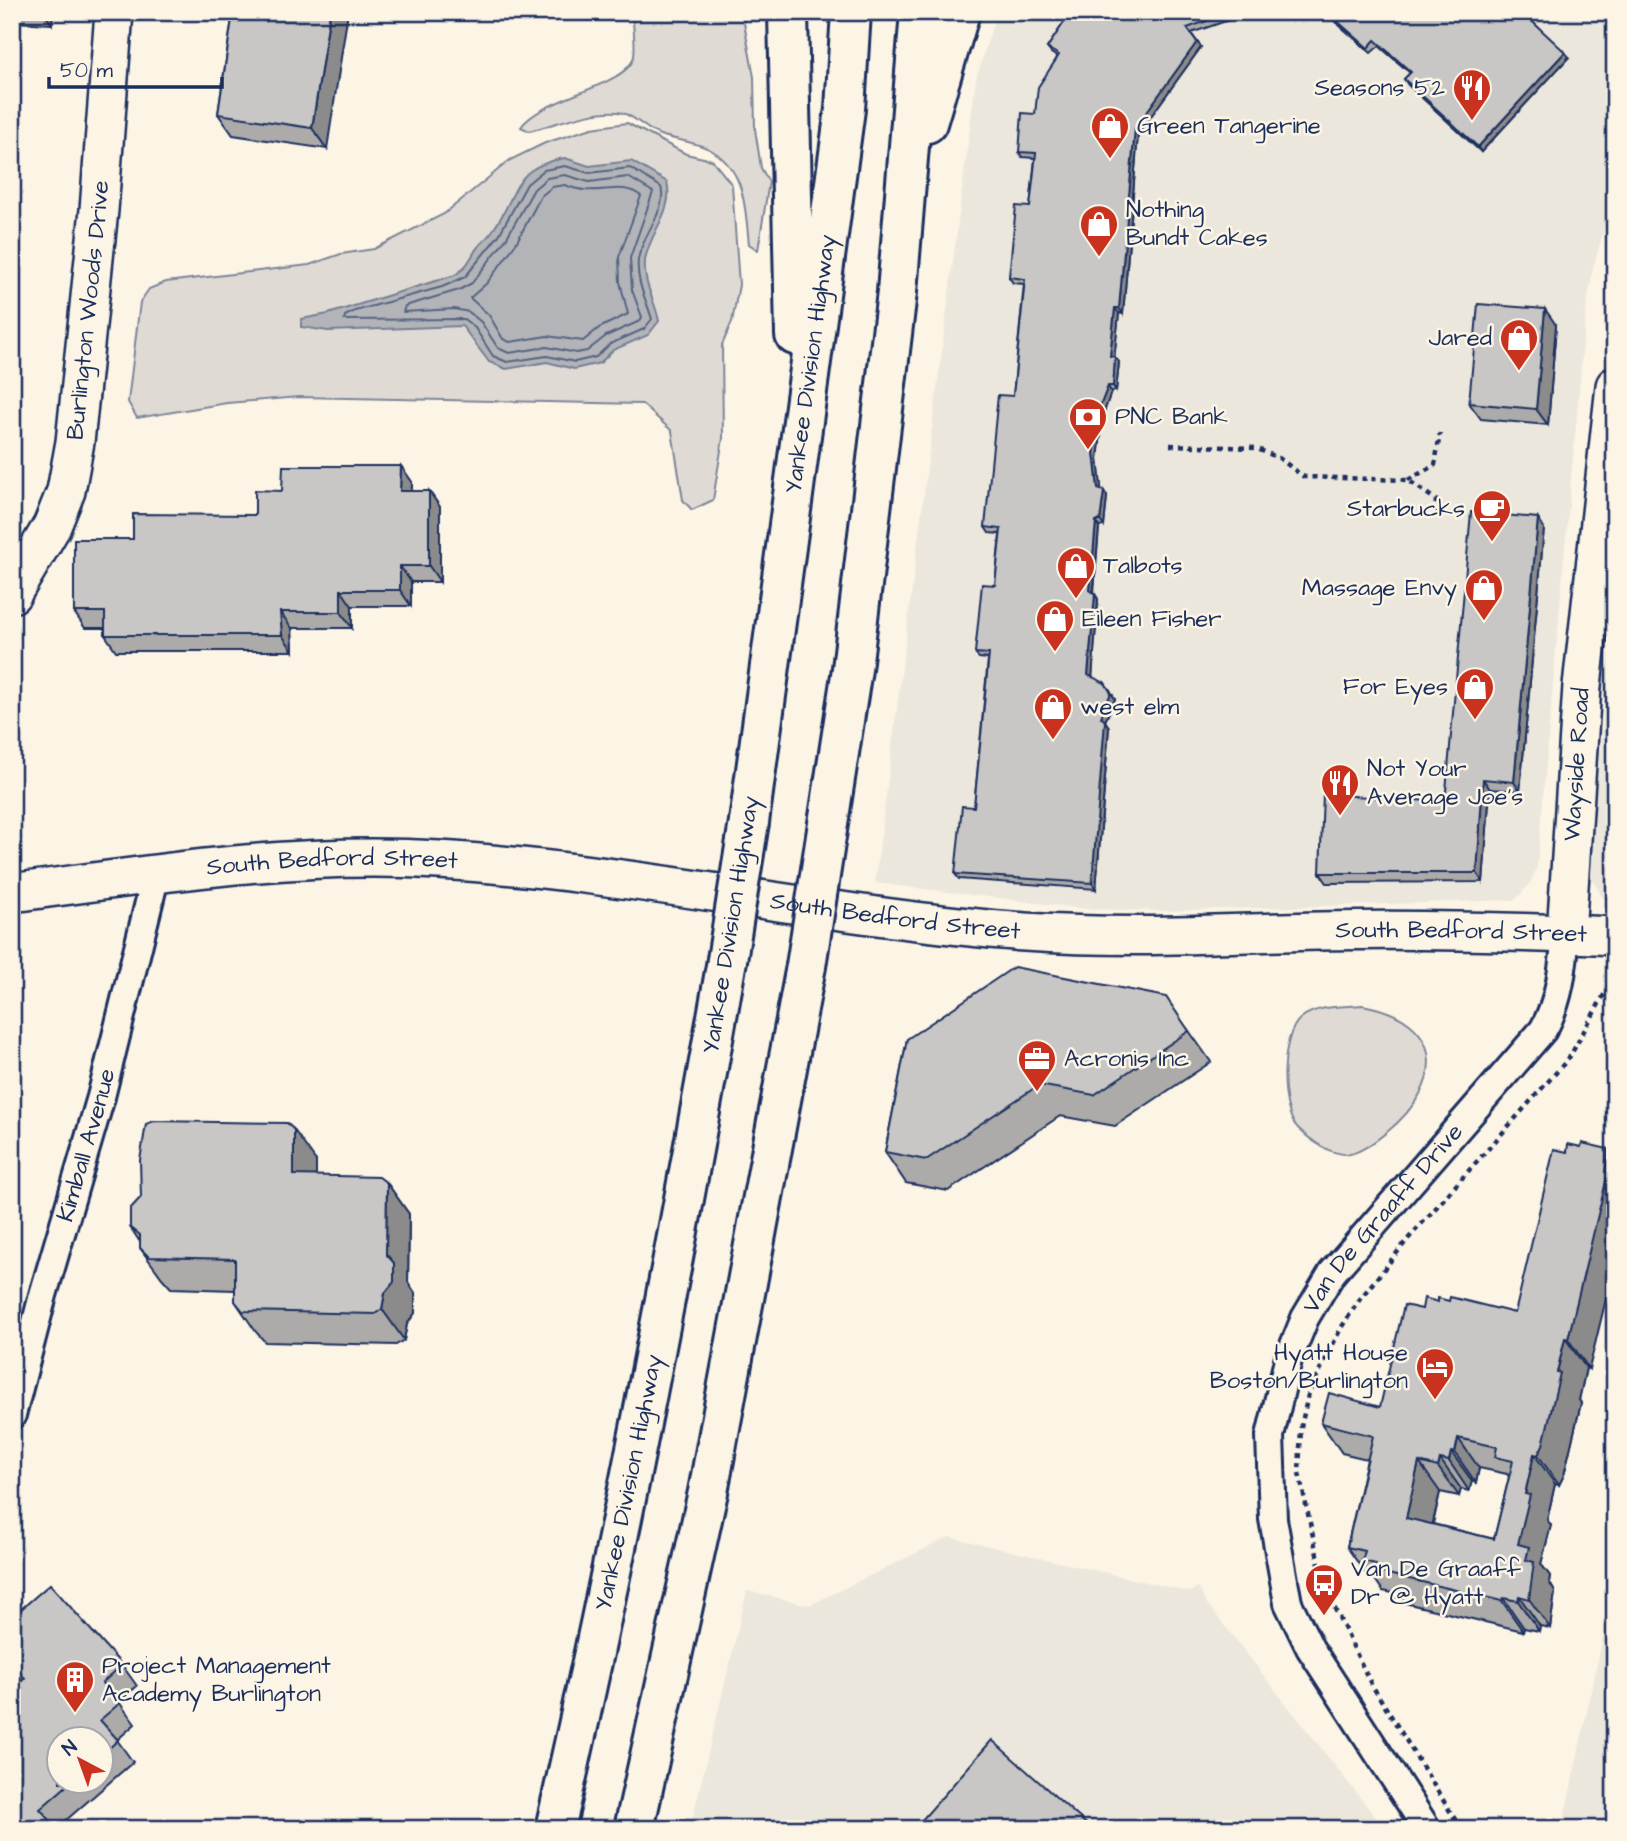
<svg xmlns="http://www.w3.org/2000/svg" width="1627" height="1841" font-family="'Architects Daughter',sans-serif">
	<rect width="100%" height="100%" fill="#fcf5e5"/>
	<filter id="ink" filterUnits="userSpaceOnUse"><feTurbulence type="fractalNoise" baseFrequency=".0143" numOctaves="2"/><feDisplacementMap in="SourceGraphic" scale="14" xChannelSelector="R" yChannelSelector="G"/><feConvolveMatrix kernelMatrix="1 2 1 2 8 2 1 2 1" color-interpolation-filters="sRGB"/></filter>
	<g filter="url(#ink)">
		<g fill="#ece7dc">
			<path d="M1001 12H1615V192L1593 268 1586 311 1537 867 1529 885 1515 900 1162 911 1086 909 875 883 976 79 993 24Z"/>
			<path d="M1615 598V906L1602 897 1588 872Z"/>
			<path d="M949 1537 1190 1592 1198 1587 1205 1601 1385 1829H690L747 1591 810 1605Z"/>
			<path d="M1615 1580V1829H1562Z"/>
		</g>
		<g fill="#dfdbd4" stroke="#7d8599" stroke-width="2">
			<path d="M632 12H742L754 77 755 129 761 168 769 182 758 250 749 244C745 208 746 171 711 150 697 142 675 140 660 135 646 130 636 117 623 113 599 107 553 125 529 131L521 127C541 97 630 86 634 56 636 43 633 26 632 12Z"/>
			<path d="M627 123 686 154 712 160 732 185 739 285 732 322 722 345 723 438 713 500 692 510 683 500 672 431 642 404 299 397 227 403 137 418 128 402 140 302 149 289 166 282 309 265 341 254 374 249 444 214 510 160 545 143 592 128Z"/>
			<path d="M1362 1005C1447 1020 1446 1084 1387 1132 1377 1140 1362 1152 1350 1154 1331 1156 1310 1140 1298 1128 1279 1110 1280 1034 1301 1018 1317 1005 1343 1007 1362 1005Z"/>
		</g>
		<path fill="#b2b4b8" stroke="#767f94" stroke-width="2" d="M565 158 589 166 631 161 667 182C675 211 648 234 645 261 643 284 655 300 659 321L648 335 613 350 600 363 574 369 547 362 506 369 489 362 462 326 328 331 301 327V319L328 314 455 275C466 268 469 261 475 251 480 243 488 238 493 230 520 193 510 168 565 158Z"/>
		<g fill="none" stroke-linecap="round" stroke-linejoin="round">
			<g stroke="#576482" stroke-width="2">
				<path d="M565 166 589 173 630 168 661 187C668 210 641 236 638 260 636 282 646 299 652 319L644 329 610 344 596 357 575 362 547 356 507 362 493 356 475 328 464 319 344 320 345 316 355 311 442 287 465 277 499 235 527 184 544 170Z"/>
				<path d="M565 175 589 182 628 177 653 192 630 258 632 290 642 317 640 321 606 336 587 351 576 353 547 347 509 353 498 348 481 322 469 312 454 309 403 312 405 306 459 290 472 283 506 239 534 189 547 178Z"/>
				<path d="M565 185C597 199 619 179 641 196L619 257 620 282 628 314 599 328 583 341 547 336 510 342 503 339 489 315 470 298 487 283 515 245 541 196 552 187Z"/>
			</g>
			<defs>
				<g id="street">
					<path id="s1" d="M12 1415 43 1295 101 1097 156 874"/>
					<path id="s2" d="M1427 1829 1310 1648 1288 1603 1273 1519 1270 1436 1288 1360 1305 1318 1332 1273 1543 1030C1560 1001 1563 966 1566 934"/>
				</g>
				<g id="secondary">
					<path id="s3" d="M12 594 52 526 66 491 75 442 99 210 114 12"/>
					<path id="s4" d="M12 893C154 874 295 851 439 860 635 872 828 917 1025 932 1112 938 1196 935 1283 932 1393 928 1505 931 1615 936"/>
					<path id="s5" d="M1566 934 1582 686 1615 386"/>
				</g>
				<g id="highway">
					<path d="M788 12 795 335"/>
					<path d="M927 123 960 12"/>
					<path id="s6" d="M749 822 845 109 851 12"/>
					<path d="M827 830 852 669 897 292 920 12"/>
					<path id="s7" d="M555 1829C621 1541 676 1252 727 960"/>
					<path d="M634 1829 708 1492 806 966"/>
				</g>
			</defs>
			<use href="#street" stroke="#1b2f5e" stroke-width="32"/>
			<use href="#secondary" stroke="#1b2f5e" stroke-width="42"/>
			<use href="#highway" stroke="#1b2f5e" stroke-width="44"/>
			<g stroke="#1b2f5e" stroke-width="4.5" stroke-dasharray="5 5" stroke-linecap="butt">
				<path d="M1170 445 1255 448 1279 458 1304 477 1408 480 1436 500 1435 515"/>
				<path d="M1408 480 1435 465 1440 433"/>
				<path d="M1461 1829 1370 1682 1324 1586 1299 1473 1301 1427 1308 1395 1341 1328 1360 1299 1408 1239 1569 1058 1615 975"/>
			</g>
			<use href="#street" stroke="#fcf5e5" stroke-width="26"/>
			<use href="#secondary" stroke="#fcf5e5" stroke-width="37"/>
			<use href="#highway" stroke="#fcf5e5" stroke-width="38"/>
			<defs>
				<g id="highway-bridge">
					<path d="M727 960 749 822"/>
					<path d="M806 966 827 830"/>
				</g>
			</defs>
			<use href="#highway-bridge" stroke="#1b2f5e" stroke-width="44" stroke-linecap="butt"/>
			<use href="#highway-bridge" stroke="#fcf5e5" stroke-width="38"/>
		</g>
		<g fill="#acabaa" stroke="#1b2f5e" stroke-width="2" fill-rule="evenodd">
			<path d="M12 12H53L52 24 12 22Z"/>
			<path d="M233 12 327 149 233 135 218 114Z"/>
			<path d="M1071 12H1252L1191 33 1201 47 1138 134 1123 314 1119 313 1114 357 1119 362 1116 391 1111 392 1103 415 1098 459 1101 490 1107 496 1104 526 1099 527 1094 593 1098 599 1092 677 1109 688 1115 699 1105 721 1109 727 1096 889 959 879 955 874 974 807 988 659 979 658 975 653 995 585 1000 534 989 533 985 527 1013 396 1024 284 1013 283 1009 277 1030 207 1035 158 1022 157 1019 152 1035 114 1057 57 1051 53 1047 48Z"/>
			<path d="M1324 12H1522L1569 57 1481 152 1408 85 1404 79 1410 73 1379 46 1371 53Z"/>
			<path d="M1556 325 1548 425 1481 419 1469 403Z"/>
			<path d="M401 466 412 482V491H429L440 507V582H411V606H352V628H292L293 651H116L105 635V628H85L74 612 133 539 255 515 282 491Z"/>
			<path d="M1538 518 1544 528 1520 791 1490 789 1483 882 1327 883 1320 873 1445 802Z"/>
			<path d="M1187 1028 1211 1062 1115 1126 1060 1116 948 1191 906 1183 885 1152 907 1039Z"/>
			<path d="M1567 1152 1589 1369 1586 1368 1579 1400 1581 1403 1564 1475 1559 1485 1555 1484 1547 1520 1551 1525 1541 1564 1550 1576 1549 1582 1555 1592 1550 1628 1540 1626 1539 1631 1524 1628 1523 1631 1405 1603 1402 1599 1396 1598 1393 1593 1383 1591 1374 1578 1368 1577 1347 1547 1367 1459 1342 1453 1321 1423 1380 1407 1422 1309 1438 1302 1515 1313ZM1479 1468 1507 1474 1509 1477 1494 1539 1433 1524 1440 1492 1459 1496 1461 1489 1469 1491 1472 1481 1476 1483Z"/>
			<path d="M316 1161V1176L387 1183 409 1214 408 1282 415 1293V1313L407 1324 404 1340 396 1345 265 1342 256 1332 235 1301V1290L171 1288 162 1278 140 1248V1242L130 1227Z"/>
			<path d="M12 1617 122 1665 137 1686 119 1702 135 1724 117 1740 133 1762 57 1828 12 1829 23 1680 12 1668ZM102 1740V1782H60Z"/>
		</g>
		<g fill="#8c8b8b" stroke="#1b2f5e" stroke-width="2">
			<path d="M43 12H53L52 24Z"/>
			<path d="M330 12H348L327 149 312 128Z"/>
			<path d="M1197 42 1201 47 1138 134 1123 314 1119 308 1135 128Z"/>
			<path d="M1565 52 1569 57 1481 152 1478 147Z"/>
			<path d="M1115 308 1119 313 1114 361 1110 356Z"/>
			<path d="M1545 309 1556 325 1548 425 1536 409Z"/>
			<path d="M1115 357 1119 362 1116 391 1113 386Z"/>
			<path d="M1108 386 1111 392 1103 415 1098 459 1102 495 1098 489 1094 453 1099 409Z"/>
			<path d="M401 466 412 482 411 507 400 491Z"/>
			<path d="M429 491 440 507V582L429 566Z"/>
			<path d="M1104 491 1107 496 1104 526 1100 521Z"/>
			<path d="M1538 518 1544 528 1520 791 1514 782Z"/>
			<path d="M1096 521 1099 527 1093 595 1090 590Z"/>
			<path d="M400 566 411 582V606L400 590Z"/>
			<path d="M341 590 352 606V628L341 612Z"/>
			<path d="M1095 594 1098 599 1092 680 1088 675Z"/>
			<path d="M280 612 292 628 293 651 282 635Z"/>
			<path d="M1105 683 1115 699 1105 721 1109 727 1096 889 1092 883 1101 717Z"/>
			<path d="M1483 779 1490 789 1483 882 1477 873Z"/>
			<path d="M294 1130 316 1161V1206L294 1175Z"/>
			<path d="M1608 1149 1615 1159V1262L1589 1369 1568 1339 1605 1172Z"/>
			<path d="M387 1183 409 1214 408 1282 415 1293V1313L407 1324 404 1340 382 1309 385 1293Z"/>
			<path d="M1565 1338 1586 1368 1579 1400 1581 1403 1564 1475 1559 1485 1538 1455Z"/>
			<path d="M1458 1438 1479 1468 1476 1483 1455 1453Z"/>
			<path d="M1451 1452 1472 1481 1469 1491 1449 1461Z"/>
			<path d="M1534 1454 1555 1484 1547 1520 1551 1525 1541 1564 1550 1576 1549 1582 1555 1592 1550 1628 1529 1599 1526 1560 1518 1544 1525 1494Z"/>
			<path d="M1440 1459 1461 1489 1459 1496 1438 1467Z"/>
			<path d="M1419 1462 1440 1492 1427 1548 1406 1518Z"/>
			<path d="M1519 1596 1540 1626 1539 1631 1518 1601Z"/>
			<path d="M1503 1598 1524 1628 1523 1631 1502 1601Z"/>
		</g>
		<g fill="#c8c7c6" stroke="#1b2f5e" stroke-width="2" fill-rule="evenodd">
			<path d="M233 12H330L312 128 218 114Z"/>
			<path d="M1071 12H1232L1187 28 1197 42 1135 128 1119 308H1115L1110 356 1115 357 1113 386H1108L1099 409 1094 453 1098 489 1104 491 1100 521H1096L1090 590 1095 594 1088 675 1105 683 1111 693 1101 717 1105 721 1092 883 955 874 962 806 974 807 989 654 975 653 982 584 995 585 1001 529 985 527 998 395 1013 396 1025 279 1009 277 1016 206 1030 207 1036 153 1019 152 1022 113 1035 114 1038 87 1059 55 1047 48Z"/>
			<path d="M1327 12H1522L1565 52 1478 147 1404 79 1411 72 1375 40 1368 48Z"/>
			<path d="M1478 304 1545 309 1536 409 1469 403Z"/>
			<path d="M283 466H401L400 491H429V566H400V590H341V612H280L282 635H105V612H74V539H133V514L255 515V490L282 491Z"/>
			<path d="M1471 512 1538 518 1514 782 1483 779 1477 873H1320L1323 794 1445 802Z"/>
			<path d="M1014 967 1166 997 1189 1031 1094 1095 1039 1085 926 1160 885 1152 907 1039Z"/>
			<path d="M154 1121 287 1123 294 1130V1175L379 1177 387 1183 386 1254 394 1263V1282L385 1293 382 1309 375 1314 243 1311 235 1301V1259L149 1257 140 1248V1235L130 1227V1209L141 1197 140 1160 146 1124Z"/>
			<path d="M1582 1143 1608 1149 1605 1172 1608 1173 1568 1339 1565 1338 1557 1372 1560 1373 1543 1445 1538 1455 1534 1454 1525 1494 1530 1495 1518 1544 1529 1547 1526 1560 1534 1562 1529 1599 1519 1596 1518 1601 1503 1598 1502 1601 1384 1573 1385 1570 1375 1568 1376 1564 1362 1561 1365 1551 1347 1547 1373 1436 1321 1423 1329 1393 1380 1407 1404 1305 1422 1309 1424 1298 1438 1302V1298L1449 1301 1450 1297 1515 1313 1554 1149 1567 1152 1568 1144 1581 1147ZM1458 1438 1497 1447 1495 1457 1513 1461 1494 1539 1406 1518 1419 1462 1438 1467 1440 1459 1449 1461 1451 1452 1455 1453Z"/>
			<path d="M50 1584 122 1665 102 1683 120 1703 100 1720 118 1740 102 1755V1740H60V1782H71L40 1809 58 1829H12V1690L25 1678 12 1664V1617Z"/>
			<path d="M992 1740 1092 1829H914Z"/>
		</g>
	</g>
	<defs>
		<symbol id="restaurant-pin" viewBox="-11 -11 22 30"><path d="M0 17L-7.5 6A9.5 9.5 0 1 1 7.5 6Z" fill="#c8321e" stroke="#fcf5e5"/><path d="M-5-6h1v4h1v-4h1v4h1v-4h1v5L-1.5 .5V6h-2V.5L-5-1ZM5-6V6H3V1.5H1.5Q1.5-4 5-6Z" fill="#fff"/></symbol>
		<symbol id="shop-pin" viewBox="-11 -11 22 30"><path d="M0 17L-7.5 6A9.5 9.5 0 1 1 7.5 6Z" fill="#c8321e" stroke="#fcf5e5"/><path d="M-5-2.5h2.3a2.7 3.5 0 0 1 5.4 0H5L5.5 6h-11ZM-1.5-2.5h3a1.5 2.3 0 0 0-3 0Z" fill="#fff"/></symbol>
		<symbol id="bank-pin" viewBox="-11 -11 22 30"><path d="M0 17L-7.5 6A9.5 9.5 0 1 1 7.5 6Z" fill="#c8321e" stroke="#fcf5e5"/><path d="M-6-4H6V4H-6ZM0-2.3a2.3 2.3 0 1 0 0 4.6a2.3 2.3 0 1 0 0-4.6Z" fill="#fff"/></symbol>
		<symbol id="cafe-pin" viewBox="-11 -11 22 30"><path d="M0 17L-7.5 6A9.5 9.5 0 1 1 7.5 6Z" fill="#c8321e" stroke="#fcf5e5"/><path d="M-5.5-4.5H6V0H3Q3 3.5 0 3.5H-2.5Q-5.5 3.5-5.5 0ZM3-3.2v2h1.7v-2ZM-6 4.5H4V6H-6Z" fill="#fff"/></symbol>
		<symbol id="office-pin" viewBox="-11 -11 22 30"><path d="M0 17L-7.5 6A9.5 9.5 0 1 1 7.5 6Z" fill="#c8321e" stroke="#fcf5e5"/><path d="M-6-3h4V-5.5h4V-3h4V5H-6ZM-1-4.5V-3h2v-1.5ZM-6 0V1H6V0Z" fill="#fff"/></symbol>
		<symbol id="hotel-pin" viewBox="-11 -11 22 30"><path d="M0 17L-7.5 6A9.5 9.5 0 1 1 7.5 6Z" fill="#c8321e" stroke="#fcf5e5"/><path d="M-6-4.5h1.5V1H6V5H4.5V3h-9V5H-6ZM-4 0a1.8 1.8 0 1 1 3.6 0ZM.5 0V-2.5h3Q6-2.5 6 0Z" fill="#fff"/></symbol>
		<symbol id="bus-pin" viewBox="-11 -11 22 30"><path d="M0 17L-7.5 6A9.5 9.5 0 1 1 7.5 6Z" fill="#c8321e" stroke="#fcf5e5"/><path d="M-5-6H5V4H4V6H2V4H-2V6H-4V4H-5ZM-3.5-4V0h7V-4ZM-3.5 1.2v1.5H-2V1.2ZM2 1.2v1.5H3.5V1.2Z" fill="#fff"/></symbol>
		<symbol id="building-pin" viewBox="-11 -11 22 30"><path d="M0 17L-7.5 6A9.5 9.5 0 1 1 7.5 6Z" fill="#c8321e" stroke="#fcf5e5"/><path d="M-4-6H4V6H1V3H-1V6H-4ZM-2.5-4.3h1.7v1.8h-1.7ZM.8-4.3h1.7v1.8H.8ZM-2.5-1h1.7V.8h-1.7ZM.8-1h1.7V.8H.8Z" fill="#fff"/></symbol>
	</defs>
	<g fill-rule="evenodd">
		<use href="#restaurant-pin" x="1450" y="66" width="44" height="60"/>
		<use href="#shop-pin" x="1088" y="104" width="44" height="60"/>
		<use href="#shop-pin" x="1077" y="202" width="44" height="60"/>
		<use href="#shop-pin" x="1497" y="316" width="44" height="60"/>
		<use href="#bank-pin" x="1066" y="395" width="44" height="60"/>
		<use href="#cafe-pin" x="1470" y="487" width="44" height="60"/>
		<use href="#shop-pin" x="1054" y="544" width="44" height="60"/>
		<use href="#shop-pin" x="1462" y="566" width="44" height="60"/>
		<use href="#shop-pin" x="1033" y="597" width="44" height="60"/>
		<use href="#shop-pin" x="1453" y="665" width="44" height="60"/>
		<use href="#shop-pin" x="1031" y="685" width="44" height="60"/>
		<use href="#restaurant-pin" x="1318" y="761" width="44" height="60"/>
		<use href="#office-pin" x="1015" y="1037" width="44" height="60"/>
		<use href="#hotel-pin" x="1413" y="1345" width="44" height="60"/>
		<use href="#bus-pin" x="1302" y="1561" width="44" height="60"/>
		<use href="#building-pin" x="53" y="1658" width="44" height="60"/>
	</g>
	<g text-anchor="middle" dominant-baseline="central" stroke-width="5" stroke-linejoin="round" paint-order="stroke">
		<g font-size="24" fill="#1b2f5e" stroke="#fcf5e5" text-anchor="start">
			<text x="1445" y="88" text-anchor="end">Seasons 52</text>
			<text x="1137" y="126">Green Tangerine</text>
			<text x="1126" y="210">Nothing<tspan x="1126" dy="28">Bundt Cakes</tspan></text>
			<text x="1492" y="338" text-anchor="end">Jared</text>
			<text x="1115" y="417">PNC Bank</text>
			<text x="1465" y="509" text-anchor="end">Starbucks</text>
			<text x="1103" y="566">Talbots</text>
			<text x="1457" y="588" text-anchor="end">Massage Envy</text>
			<text x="1082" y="619">Eileen Fisher</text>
			<text x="1448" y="687" text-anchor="end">For Eyes</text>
			<text x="1080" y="707">west elm</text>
			<text x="1367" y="769">Not Your<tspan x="1367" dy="28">Average Joe's</tspan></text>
			<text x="1064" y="1059">Acronis Inc</text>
			<text x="1408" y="1353" text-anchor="end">Hyatt House<tspan x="1408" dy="28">Boston/Burlington</tspan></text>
			<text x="1351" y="1569">Van De Graaff<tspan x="1351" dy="28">Dr @ Hyatt</tspan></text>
			<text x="102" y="1666">Project Management<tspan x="102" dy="28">Academy Burlington</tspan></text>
		</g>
		<g font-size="24" fill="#1b2f5e" stroke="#fcf5e5">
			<text stroke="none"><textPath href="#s3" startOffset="299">Burlington Woods Drive</textPath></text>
			<text stroke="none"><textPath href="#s6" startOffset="462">Yankee Division Highway</textPath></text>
			<text stroke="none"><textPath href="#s5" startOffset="170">Wayside Road</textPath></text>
			<text stroke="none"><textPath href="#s4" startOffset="322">South Bedford Street</textPath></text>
			<text stroke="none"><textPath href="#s4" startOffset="889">South Bedford Street</textPath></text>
			<text transform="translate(731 925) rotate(-81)">Yankee Division Highway</text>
			<text stroke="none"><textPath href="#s4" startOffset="1456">South Bedford Street</textPath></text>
			<text stroke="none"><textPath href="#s1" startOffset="280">Kimball Avenue</textPath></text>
			<text stroke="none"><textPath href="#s2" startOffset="684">Van De Graaff Drive</textPath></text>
			<text stroke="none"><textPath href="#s7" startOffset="354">Yankee Division Highway</textPath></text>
		</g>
	</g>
	<rect width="1627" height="1841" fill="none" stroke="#fcf5e5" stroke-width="42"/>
	<rect x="21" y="21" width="1585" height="1799" fill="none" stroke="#1b2f5e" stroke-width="2.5" filter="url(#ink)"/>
	<g transform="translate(80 1760) rotate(319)"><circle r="33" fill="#fcf5e5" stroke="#a2a6af" stroke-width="2"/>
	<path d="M0-5L12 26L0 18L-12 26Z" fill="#c8321e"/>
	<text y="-10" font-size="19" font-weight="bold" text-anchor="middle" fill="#1b2f5e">N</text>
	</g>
	<path d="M49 77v10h173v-10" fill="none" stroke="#1b2f5e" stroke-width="3.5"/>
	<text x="60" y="77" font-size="21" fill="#1b2f5e" stroke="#fcf5e5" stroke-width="5" paint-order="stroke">50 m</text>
</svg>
